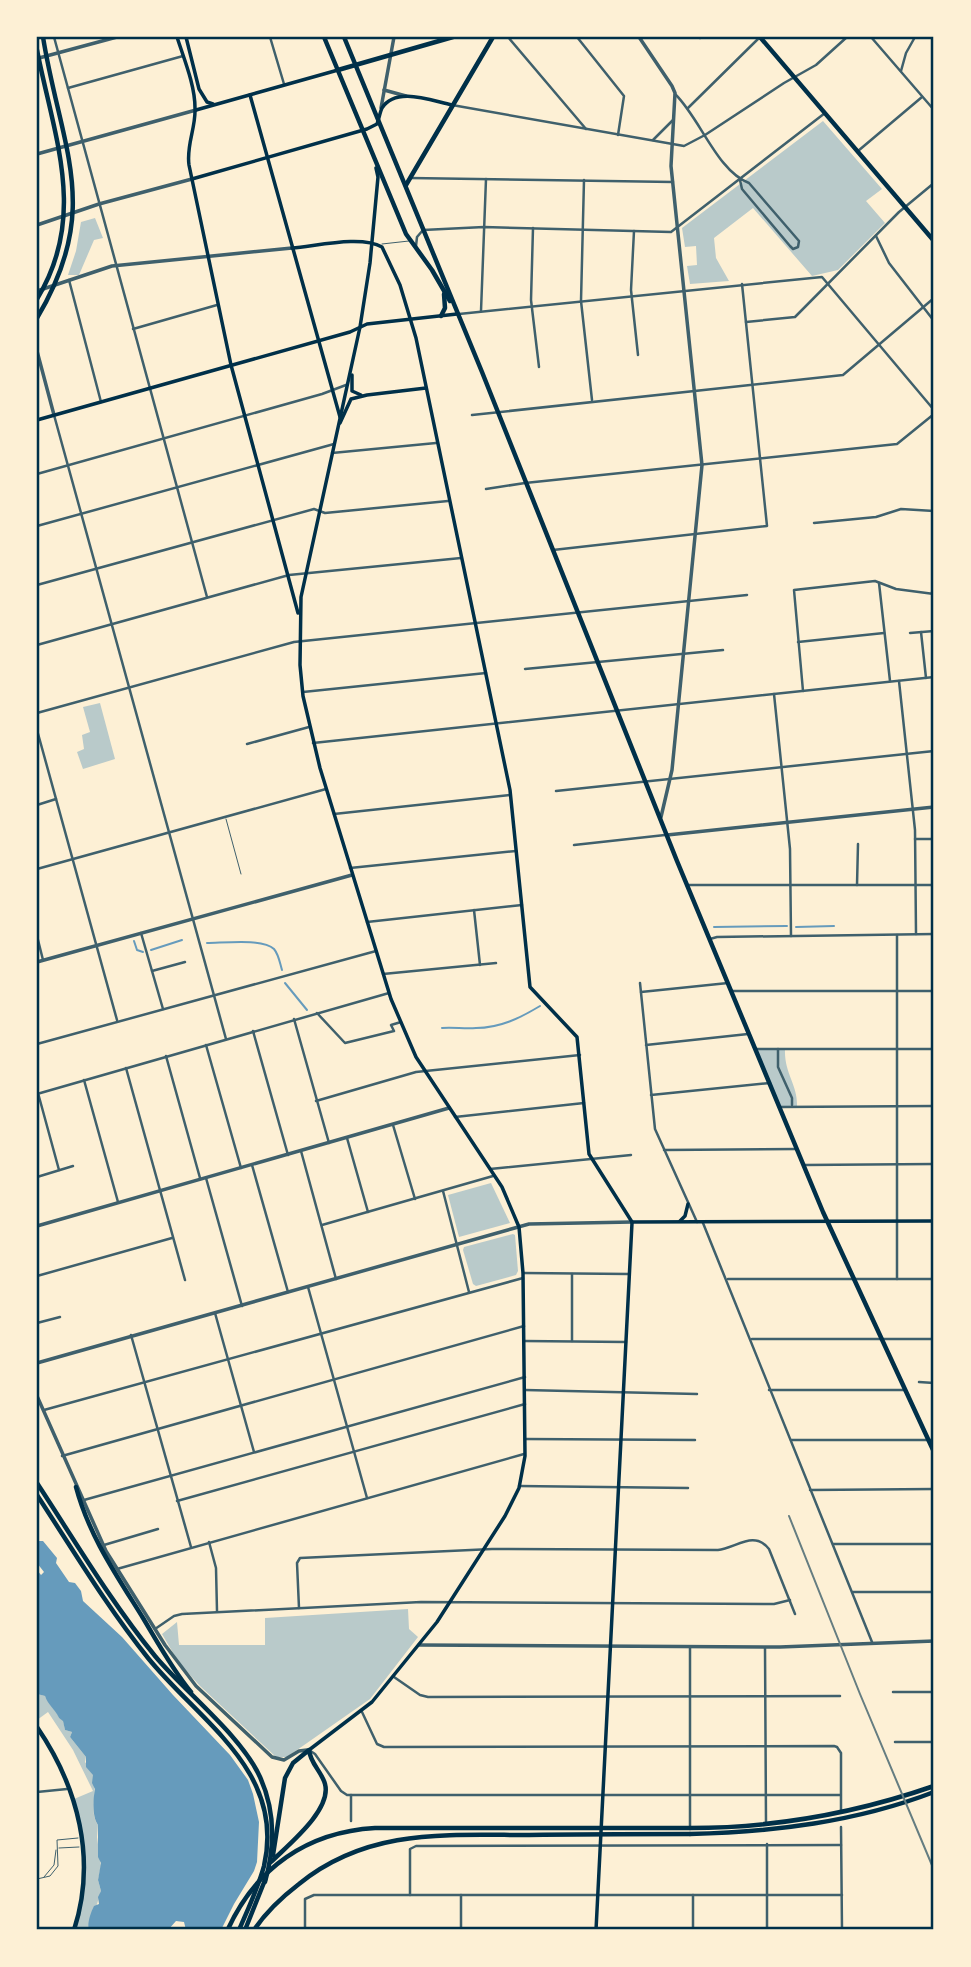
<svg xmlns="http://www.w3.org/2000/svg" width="971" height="1967" font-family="Ubuntu,sans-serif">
	<rect width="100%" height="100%" fill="#fdf0d5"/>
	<g fill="#b9caca">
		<path d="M823 121 882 189 866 201 885 223 838 270 812 276 753 208 714 238 716 258 729 281 690 284 687 266 697 265 696 246 685 247 682 228Z"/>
		<path d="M95 218 103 238 94 240 79 275H68L76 251 81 222Z"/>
		<path d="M100 703 115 759 83 769 77 752 84 749 82 735 90 732 83 707Z"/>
		<path d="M756 1049H785C784 1074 798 1084 797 1107H780Z"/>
		<path d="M491 1183 510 1223 459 1237 448 1195Z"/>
		<path d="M513 1234 515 1235 518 1271 516 1275 476 1286 473 1284 463 1250 464 1247Z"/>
		<path d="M408 1609 409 1629 418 1637 370 1699 287 1757H276L200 1686 179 1663 162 1634 177 1622 179 1645H265V1618Z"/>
		<path d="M37 1694 45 1696C49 1705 56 1709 59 1718L63 1720 65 1730 72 1732 70 1737 86 1757 85 1762C89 1767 93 1772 94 1778 97 1793 89 1812 98 1825L97 1837 101 1866 98 1880 101 1891 89 1930H73L80 1906 84 1865 74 1799 93 1791 73 1750 48 1712 37 1720Z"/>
	</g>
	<path fill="#669bbc" d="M37 1541H43L57 1558 56 1563 69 1582 75 1583 81 1591 83 1601 122 1637 173 1695 230 1755 248 1780 253 1794 259 1822 257 1862 254 1871 234 1904 221 1930H186L184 1922 176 1921 168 1930H89C87 1924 90 1914 94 1906L99 1904 98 1897 101 1891 98 1880 101 1863 98 1857V1825C92 1817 93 1799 95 1789L92 1783 93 1775 86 1767V1757L70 1737 72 1732 65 1730 63 1721 59 1718C55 1709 48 1705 45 1696L37 1694V1570L41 1575 44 1572 37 1563Z"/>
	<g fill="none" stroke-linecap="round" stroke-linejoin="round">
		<g stroke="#669bbc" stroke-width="2">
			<path d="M714 927 787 926"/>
			<path d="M796 927 834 926"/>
			<path d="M134 941 137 950 143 952"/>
			<path d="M207 943C223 943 263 938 274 949 279 955 280 964 282 970"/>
			<path d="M151 950 182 940"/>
			<path d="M285 983 307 1010"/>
			<path d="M442 1028C453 1027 465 1029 476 1028 500 1028 520 1018 540 1006"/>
		</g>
		<g stroke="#3f606c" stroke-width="1">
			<path d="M382 244 409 241"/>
			<path d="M226 819 241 874"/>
			<path d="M59 1848 79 1847"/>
			<path d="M44 1877 54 1865 56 1850"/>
			<path d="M37 1879 50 1876 58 1866 57 1840 78 1838"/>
		</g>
		<g stroke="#3f606c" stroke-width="2.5">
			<path d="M54 37 207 597"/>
			<path d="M270 37 284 84"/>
			<path d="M508 37 586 129"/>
			<path d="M577 37 624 96 618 135"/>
			<path d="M699 37 700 38"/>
			<path d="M871 37 934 110"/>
			<path d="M901 71 906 53 915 37"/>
			<path d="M68 88 183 56"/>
			<path d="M675 94C700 118 717 171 749 183L799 241 798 247 793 249 790 246 742 189 740 180"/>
			<path d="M452 105 684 146 705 135 784 83 816 65 847 37"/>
			<path d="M688 108 760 37"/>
			<path d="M653 140 673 120"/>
			<path d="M858 151 922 97"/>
			<path d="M410 178 673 182"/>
			<path d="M584 180 581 301 592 400"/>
			<path d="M533 228 531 300 539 367"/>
			<path d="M634 231 631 290 638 355"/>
			<path d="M876 236 889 263 934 321"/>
			<path d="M416 246 417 237 423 230 484 227 671 232 825 113"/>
			<path d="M69 280 101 402"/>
			<path d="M481 311 486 179"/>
			<path d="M459 314 822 277 934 410"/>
			<path d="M746 322 795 317 899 212 934 183"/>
			<path d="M133 329 217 305"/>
			<path d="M54 415 226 1039"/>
			<path d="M472 415 843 375 934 298"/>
			<path d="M332 453 436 443"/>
			<path d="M37 474 322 394 346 385"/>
			<path d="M486 489 525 483 897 444 934 414"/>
			<path d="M814 523 876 517 901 509 934 511"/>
			<path d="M37 526 334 444"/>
			<path d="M553 550 767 526 742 284"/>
			<path d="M879 583 890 681"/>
			<path d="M37 585 314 509 325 513 448 501"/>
			<path d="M932 593 934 575"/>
			<path d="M921 632 926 678"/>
			<path d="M910 633 934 631"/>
			<path d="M798 642 884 633"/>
			<path d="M37 645 289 575 461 558"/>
			<path d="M525 669 723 650"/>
			<path d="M899 681 915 830 916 934"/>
			<path d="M803 691 794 590 875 581 896 589 934 594"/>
			<path d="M303 692 486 673"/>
			<path d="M774 694 790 849 791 936"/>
			<path d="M37 713 294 642 747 595"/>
			<path d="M37 730 117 1020"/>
			<path d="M313 743 934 677"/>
			<path d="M247 744 309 727"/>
			<path d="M556 791 934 751"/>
			<path d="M37 805 56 799"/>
			<path d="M334 814 510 795"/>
			<path d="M915 839H934"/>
			<path d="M574 845 665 835"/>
			<path d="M350 868 516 851"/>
			<path d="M37 869 326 789"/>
			<path d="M688 885H934"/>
			<path d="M857 885 858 844"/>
			<path d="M474 910 480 965"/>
			<path d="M367 922 522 905"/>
			<path d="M141 933 163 1009"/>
			<path d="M897 935V1279"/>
			<path d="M37 936 43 960"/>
			<path d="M710 939 717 937 934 934"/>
			<path d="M152 971 185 962"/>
			<path d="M383 974 496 963"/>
			<path d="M640 983 655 1129 697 1222"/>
			<path d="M732 991H934"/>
			<path d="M641 992 728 983"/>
			<path d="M317 1013 345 1043 394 1031 391 1025 401 1022"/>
			<path d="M294 1019 329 1143"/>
			<path d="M253 1031 288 1155"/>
			<path d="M37 1044 376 951"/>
			<path d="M206 1045 241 1168"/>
			<path d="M646 1045 748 1034"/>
			<path d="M756 1049H934"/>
			<path d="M778 1049V1067L792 1098V1105"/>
			<path d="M166 1056 200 1178"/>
			<path d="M126 1068 185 1280"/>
			<path d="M84 1080 118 1202"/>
			<path d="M38 1093 59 1170"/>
			<path d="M37 1094 389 993"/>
			<path d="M651 1095 770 1083"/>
			<path d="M316 1101 416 1072 580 1055"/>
			<path d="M780 1107 934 1106"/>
			<path d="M455 1117 584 1103"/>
			<path d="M393 1125 415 1199"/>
			<path d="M347 1138 368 1212"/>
			<path d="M664 1150 797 1149"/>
			<path d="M301 1151 336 1279"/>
			<path d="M252 1165 288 1292"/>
			<path d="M804 1165 934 1164"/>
			<path d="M490 1169 631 1155"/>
			<path d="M37 1177 73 1166"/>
			<path d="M206 1178 242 1306"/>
			<path d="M443 1191 469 1292"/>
			<path d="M703 1223 872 1642"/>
			<path d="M322 1225 493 1176"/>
			<path d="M523 1273 629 1274"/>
			<path d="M572 1274V1341"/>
			<path d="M37 1276 172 1238"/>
			<path d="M728 1279H934"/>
			<path d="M308 1287 367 1498"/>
			<path d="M215 1313 254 1452"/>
			<path d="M37 1323 60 1317"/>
			<path d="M131 1335 191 1547"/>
			<path d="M752 1339H934"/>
			<path d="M524 1341 626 1342"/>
			<path d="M919 1382 934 1383"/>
			<path d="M525 1390 697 1394"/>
			<path d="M769 1390H905"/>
			<path d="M44 1410 523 1278"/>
			<path d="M525 1439 695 1440"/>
			<path d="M791 1440H934"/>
			<path d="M62 1456 524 1326"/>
			<path d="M519 1486 688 1488"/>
			<path d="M810 1490 934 1489"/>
			<path d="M84 1500 525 1377"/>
			<path d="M177 1501 525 1404"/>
			<path d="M209 1542 216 1568 217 1611"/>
			<path d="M833 1544H934"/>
			<path d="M104 1545 158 1529"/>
			<path d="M117 1569 524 1454"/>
			<path d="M853 1592H934"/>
			<path d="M299 1608 297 1563 300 1558 492 1549 718 1550C736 1548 754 1530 769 1549L795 1614"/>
			<path d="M155 1629 174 1616 182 1614 421 1602 774 1604 790 1600"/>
			<path d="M690 1648V1826"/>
			<path d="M765 1648 766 1823"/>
			<path d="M394 1677 420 1695 428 1697 840 1696"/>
			<path d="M893 1692H934"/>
			<path d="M362 1712 377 1744 384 1747 834 1746 837 1747 841 1753V1812"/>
			<path d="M895 1742H934"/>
			<path d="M309 1750 315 1754 341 1791 347 1795H840"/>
			<path d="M37 1792 67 1789"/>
			<path d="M351 1821V1795"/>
			<path d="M841 1827 842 1930"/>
			<path d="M767 1844V1930"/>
			<path d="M410 1895V1849L416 1846 841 1845"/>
			<path d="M461 1895V1930"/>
			<path d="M693 1895V1930"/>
			<path d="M305 1930V1899L314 1895H842"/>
		</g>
		<g stroke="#3f606c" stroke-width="3.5">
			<path d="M639 37 672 86 675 93 671 166 702 465 672 770 661 817"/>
			<path d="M39 58 117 37"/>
			<path d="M384 90 406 96"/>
			<path d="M381 108 394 37"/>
			<path d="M37 154 196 110"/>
			<path d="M37 225 99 204 192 179"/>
			<path d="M37 291 112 266 292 248"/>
			<path d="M37 351 54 415"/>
			<path d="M667 835 934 807"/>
			<path d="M37 962 352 875"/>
			<path d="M37 1226 449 1108"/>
			<path d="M37 1363 529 1224 632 1222"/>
			<path d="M37 1396 106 1551 165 1645 196 1686 272 1757 284 1760 299 1751 307 1750"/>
			<path d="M419 1645 780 1647 934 1641"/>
		</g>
		<g stroke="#003049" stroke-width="3.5">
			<path d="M177 37C184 59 195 85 195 108 196 128 186 145 189 165L231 365 298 613"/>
			<path d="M186 37 199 89 207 102 213 104"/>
			<path d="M250 95 340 417"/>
			<path d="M196 110 338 70"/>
			<path d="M192 179 367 129 377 124C379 119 380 112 382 108 396 86 432 101 452 105"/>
			<path d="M292 248C317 246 361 235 382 247L400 285 416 338 510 790 530 987 577 1037 589 1154 632 1222"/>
			<path d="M352 375V391L361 395"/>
			<path d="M37 420 350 332 367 324 457 314"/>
			<path d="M340 423 351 399 367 395 426 388"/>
			<path d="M680 1221 685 1216 688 1204"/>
			<path d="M632 1222 934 1221"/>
			<path d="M309 1750 372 1702 437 1622 505 1516 519 1488 525 1456 523 1273 519 1227 502 1187 416 1057 391 999 320 768 303 696 300 665 301 597 360 327 370 263 378 177 376 168"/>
			<path d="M596 1930 632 1223"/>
		</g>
		<g stroke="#003049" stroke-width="4.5">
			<path d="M324 37 406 234 432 270 450 301"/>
			<path d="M344 37 482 372 677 861 823 1212 934 1452"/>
			<path d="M760 37 934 241"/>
			<path d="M338 70 453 37"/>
			<path d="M406 185 493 37"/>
			<path d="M441 316 445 308 444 294"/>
			<path d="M37 1727C78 1787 97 1859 74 1930"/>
		</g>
		<g stroke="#003049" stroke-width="4.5">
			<path d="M690 1828C774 1828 856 1813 934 1786"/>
			<path d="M690 1834C773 1832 856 1822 934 1792"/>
		</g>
		<g stroke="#003049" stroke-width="4.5">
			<path d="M37 50C54 137 88 216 37 299"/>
			<path d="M37 318C103 208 61 149 43 37"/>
			<path d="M37 1483C75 1541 111 1602 155 1656 185 1692 241 1735 260 1777 275 1810 275 1847 265 1882"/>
			<path d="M76 1487C89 1536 117 1576 143 1618 158 1643 172 1669 191 1692"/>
			<path d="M37 1495C73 1550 107 1607 148 1658 199 1721 286 1771 264 1866 258 1888 248 1909 239 1930"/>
			<path d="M271 1862C288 1845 332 1810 325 1784 322 1772 310 1763 309 1750L293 1763 285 1778 273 1855"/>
			<path d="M228 1929C256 1868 307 1832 375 1828H690"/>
			<path d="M245 1930 265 1880"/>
			<path d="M254 1930C266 1912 282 1897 299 1884 368 1828 446 1835 529 1835 583 1834 637 1834 690 1834"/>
		</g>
		<path stroke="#657d81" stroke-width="2" d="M789 1516 860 1694 934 1870"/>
	</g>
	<rect width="971" height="1967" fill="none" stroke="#fdf0d5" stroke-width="77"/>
	<rect x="38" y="38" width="894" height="1890" fill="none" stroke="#003049" stroke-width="2.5"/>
</svg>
